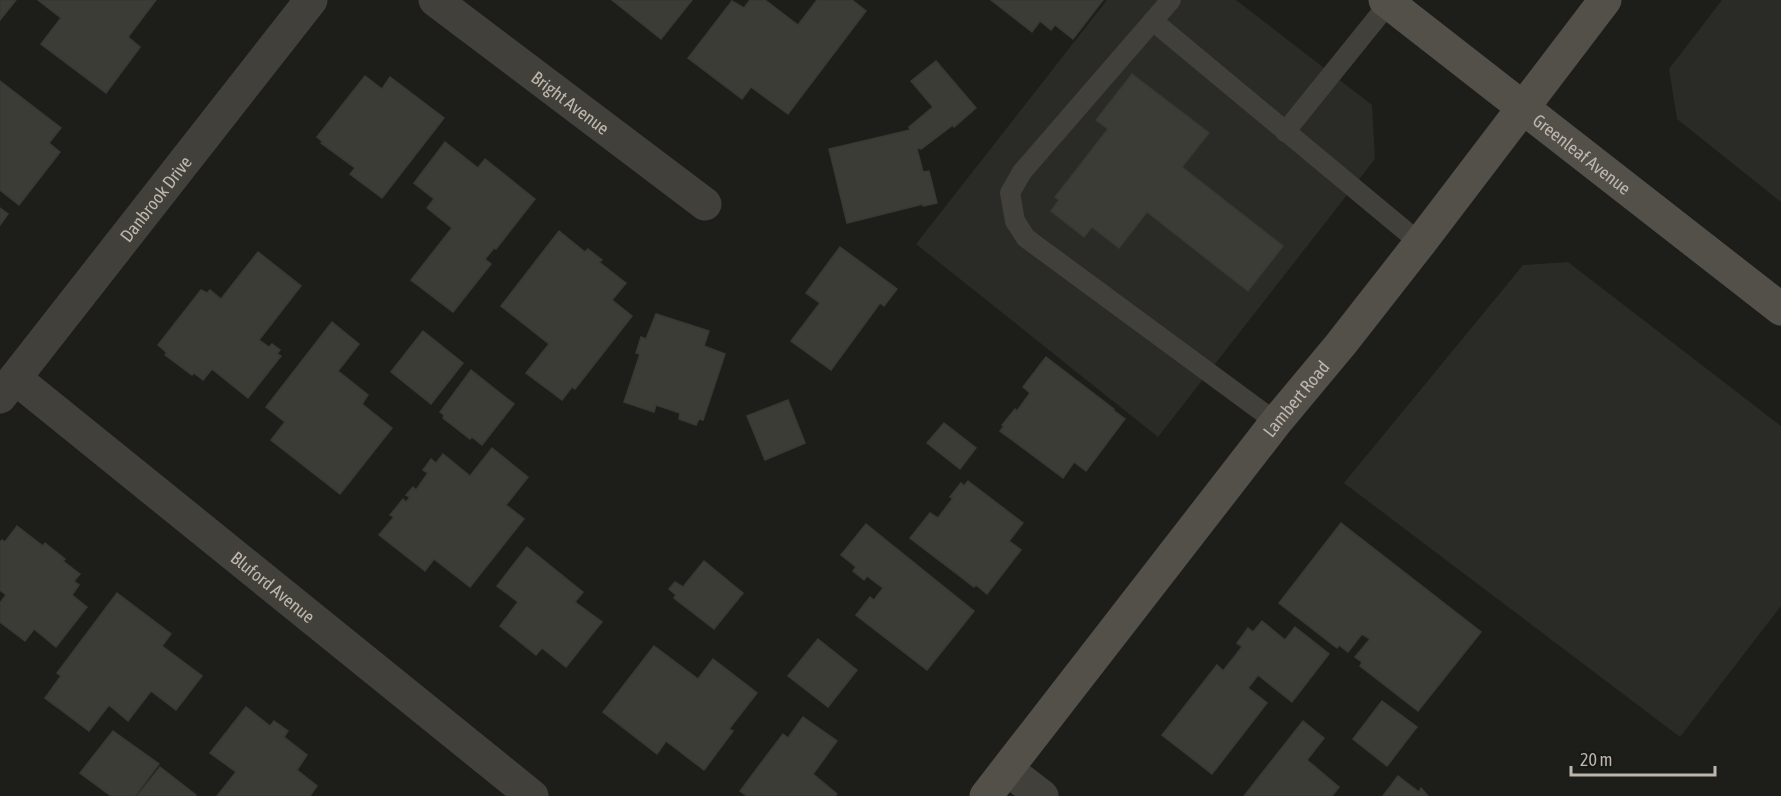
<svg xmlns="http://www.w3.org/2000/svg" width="1781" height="796" font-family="'Asap Condensed',sans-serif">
	<rect width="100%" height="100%" fill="#1d1d1a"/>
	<g fill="#2a2a26">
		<path d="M1107 0H1236L1372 105 1375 159 1158 437 916 244Z"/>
		<path d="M1722 0H1781V202L1677 119 1669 69Z"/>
		<path d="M1568 262 1781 426V606L1680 737 1344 483 1523 265Z"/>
	</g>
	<g fill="#3c3c37" stroke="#393934" stroke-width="1.5">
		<path d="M0 0H16L0 20Z"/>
		<path d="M38 0H156L128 37 140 47 106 93 41 44 61 18Z"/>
		<path d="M612 0H692L661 39Z"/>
		<path d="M750 0H765L798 25 817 0H852L866 11 788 114 751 87 742 99 688 58 732 1 744 8Z"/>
		<path d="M991 0H1103L1073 39 1055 25 1051 30 1040 21 1032 32Z"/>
		<path d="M936 61 976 108 954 127 953 125 921 149 919 148 917 149 923 172 929 171 937 203 923 206V204L847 223 829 149 910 130 909 127 933 107 911 81Z"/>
		<path d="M1132 74 1209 133 1182 167 1283 246 1248 291 1147 212 1119 248 1092 227 1084 237 1051 211 1059 200 1055 197 1108 129 1096 120Z"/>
		<path d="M365 76 382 89 390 77 444 118 382 198 350 174 355 168 321 143 323 142 317 137Z"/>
		<path d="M0 81 61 128 49 143 60 152 19 205 0 190Z"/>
		<path d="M445 142 478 168 485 159 535 199 496 249 494 248 485 259 491 264 453 312 411 280 452 228 427 208 434 199 414 183Z"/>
		<path d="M0 208 8 214 0 225Z"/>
		<path d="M559 231 585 252 588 249 602 260 599 262 626 283 612 300 632 316 575 389 572 387 562 400 526 373 549 344 501 306Z"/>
		<path d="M840 247 897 289 884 306 880 303 831 370 791 341 820 303 806 293Z"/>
		<path d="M258 252 301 286 259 340 269 347 272 344 280 350 277 354 281 356 248 398 212 369 203 380 194 373 192 375 165 355 167 353 158 345 201 290 207 293 210 290 221 299Z"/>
		<path d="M656 314 709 331 704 346 725 354 703 420 699 419 696 425 679 419 680 413 656 405 654 412 624 402 640 354 636 353 641 337 646 339Z"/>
		<path d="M332 322 359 344 338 371 368 395 362 404 392 428 340 494 271 440 285 422 266 407Z"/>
		<path d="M423 331 463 363 431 404 391 372Z"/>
		<path d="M1046 357 1114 409 1113 410 1125 419 1086 471 1074 462 1063 478 1000 431 1004 426 1002 425 1015 409 1017 411 1030 393 1023 387Z"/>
		<path d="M471 370 514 404 482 445 472 437 470 439 443 418 444 415 440 412Z"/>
		<path d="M788 400 805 443 765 460 747 416Z"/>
		<path d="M944 423 976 448 960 469 927 443Z"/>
		<path d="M492 448 528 477 506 505 524 519 470 587 434 559 425 571 379 535 394 517 390 515 403 499 406 502 410 497 406 495 413 487 416 490 428 473 423 470 431 459 436 463 443 454 470 476Z"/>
		<path d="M968 481 1023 523 1009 541 1021 550 987 594 976 585 974 587 910 538 930 513 938 518 953 498 950 497 961 483 964 486Z"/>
		<path d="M1341 523 1481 632 1418 711 1360 666 1362 662 1355 657 1370 639 1362 634 1348 652 1339 645 1337 648 1279 603Z"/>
		<path d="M866 524 974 611 927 670 856 615 870 597 874 600 883 588 867 576 864 580 853 571 856 567 841 555Z"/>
		<path d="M17 526 43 546 45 543 65 559 63 561 80 574 74 581 79 585 72 595 87 607 56 647 34 629 25 641 0 622V603L6 595 0 590V542L2 540 5 542Z"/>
		<path d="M527 547 583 592 575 602 602 622 566 667 542 648 536 655 500 626 518 602 497 586Z"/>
		<path d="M704 561 743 593 714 629 674 598 676 595 669 589 675 582 683 587Z"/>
		<path d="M117 593 171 634 162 646 202 676 176 710 151 691 128 721 109 705 89 731 45 698 61 676 57 673Z"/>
		<path d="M1262 621 1285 640 1295 627 1329 654 1292 702 1258 675 1248 688 1267 703 1212 774 1162 735 1217 665 1223 671 1242 647 1237 643 1248 628 1253 632Z"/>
		<path d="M818 639 857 670 828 707 788 676Z"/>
		<path d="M654 646 698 679 713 659 757 693 729 729 733 731 704 770 666 741 657 754 603 712Z"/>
		<path d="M1382 701 1417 727 1387 766 1353 739Z"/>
		<path d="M246 707 270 726 274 721 288 731 284 737 307 755 297 770 317 786 310 796H217L236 772 210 753Z"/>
		<path d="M803 717 837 741 813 774 837 794 835 796H747L740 791 783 734 788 738Z"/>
		<path d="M1303 721 1324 738 1307 760 1339 787 1332 796H1244Z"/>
		<path d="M113 731 159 764 135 796H111L80 773Z"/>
		<path d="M160 767 196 795 195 796H137Z"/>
		<path d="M1398 776 1419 792 1421 788 1428 796H1383Z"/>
	</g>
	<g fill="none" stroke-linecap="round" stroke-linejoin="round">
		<g stroke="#42403b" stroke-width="20">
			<path d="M1171 0 1022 172 1010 193 1015 221 1026 238 1276 422"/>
			<path d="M1153 21 1420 243"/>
			<path d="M1285 132 1389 3"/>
		</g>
		<g stroke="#42403b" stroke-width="33">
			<path id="s1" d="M435 0 705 204"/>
			<path id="s2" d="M15 378 532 796"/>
			<path id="s3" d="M0 397 311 0"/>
			<path d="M1008 770 1042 796"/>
		</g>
		<g stroke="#534f49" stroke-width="33">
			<path id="s4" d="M1385 0 1781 309"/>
			<path id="s5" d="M986 796 1276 422 1341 344 1420 243 1605 0"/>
		</g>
	</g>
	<g text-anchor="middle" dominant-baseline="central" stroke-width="4.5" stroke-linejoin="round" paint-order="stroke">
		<g font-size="18" fill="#bdb6ac" stroke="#181815">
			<text stroke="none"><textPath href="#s1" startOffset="170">Bright Avenue</textPath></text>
			<text stroke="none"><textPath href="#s4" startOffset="250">Greenleaf Avenue</textPath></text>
			<text stroke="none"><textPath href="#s3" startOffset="252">Danbrook Drive</textPath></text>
			<text stroke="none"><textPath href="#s5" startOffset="504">Lambert Road</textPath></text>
			<text stroke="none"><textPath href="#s2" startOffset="332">Bluford Avenue</textPath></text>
		</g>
	</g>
	<path d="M1571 766v9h144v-9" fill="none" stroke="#bdb6ac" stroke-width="3"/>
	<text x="1580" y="766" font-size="18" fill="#bdb6ac" stroke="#181815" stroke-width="4.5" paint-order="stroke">20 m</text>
</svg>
